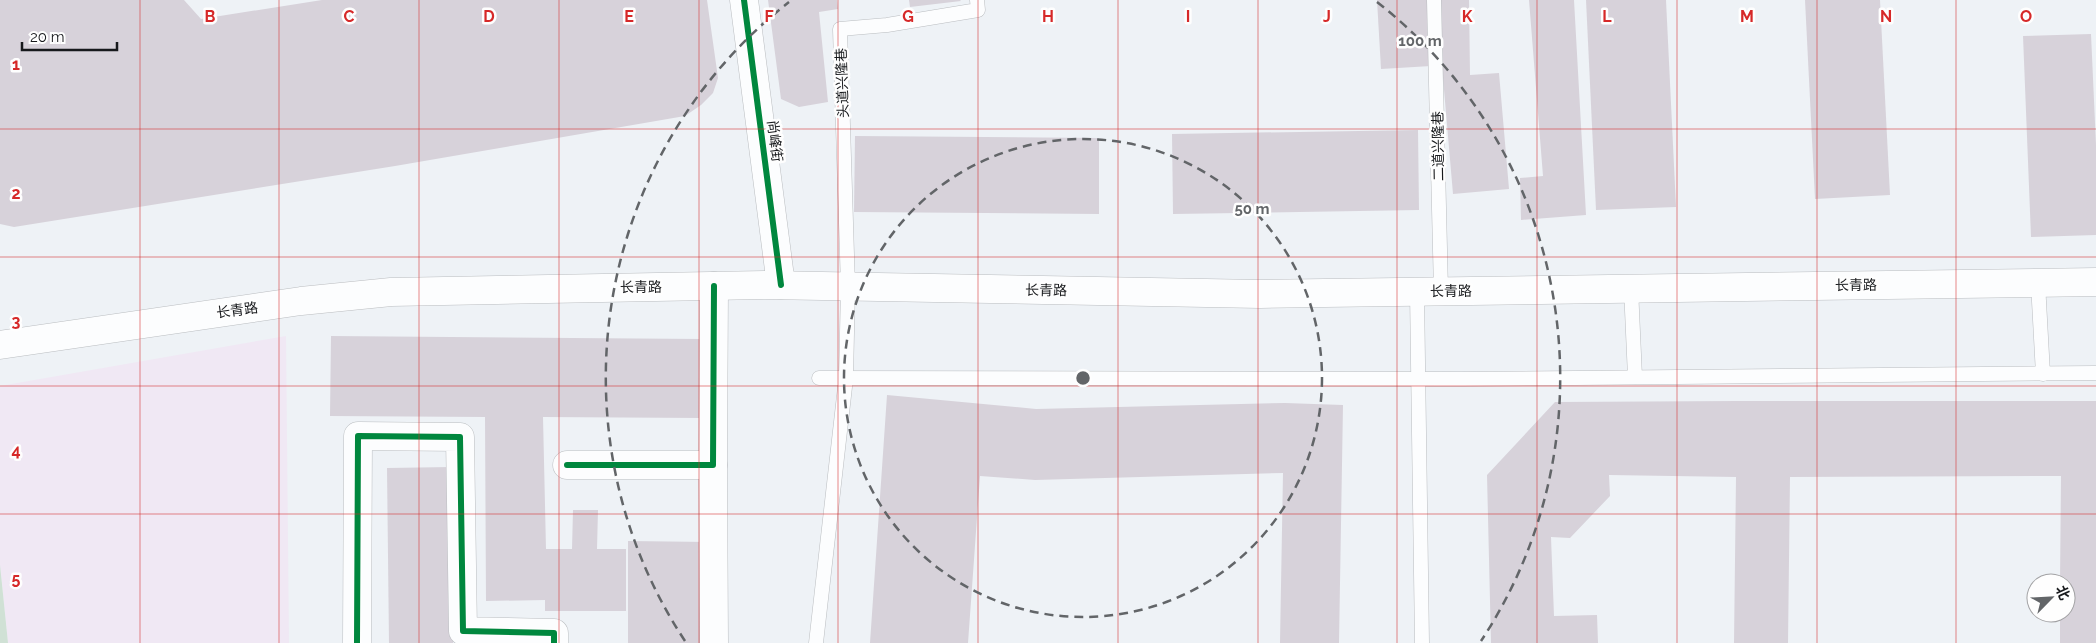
<svg xmlns="http://www.w3.org/2000/svg" width="2096" height="643" font-family="Raleway,'Noto Sans SC',sans-serif">
	<rect width="100%" height="100%" fill="#eef2f6"/>
	<path fill="#f0e8f4" d="M286 336 289 643H8L0 565V386Z"/>
	<path fill="#d0e1d5" d="M0 565 8 643H0Z"/>
	<g fill="#d7d2da">
		<path d="M0 0H184L201 19 322 0H707L718 78 713 93 701 105 685 116 395 166 14 227 0 224Z"/>
		<path d="M768 0H837L838 9 819 12 828 102 799 107 781 99Z"/>
		<path d="M909 0H960L961 1 910 7Z"/>
		<path d="M1377 0H1427L1431 66 1381 69Z"/>
		<path d="M1440 0H1469L1470 75 1499 73 1509 189 1453 194 1443 78Z"/>
		<path d="M1529 0H1574L1586 215 1521 220 1520 178 1543 176Z"/>
		<path d="M1586 0H1666L1676 207 1596 210Z"/>
		<path d="M1805 0H1880L1890 195 1815 199Z"/>
		<path d="M2091 34 2096 145V235L2031 237 2023 36Z"/>
		<path d="M1418 130 1419 210 1173 214 1172 134Z"/>
		<path d="M855 136 1099 138V214L854 212Z"/>
		<path d="M331 336 702 339 701 418 543 417 546 549H572L573 510H598L597 549H626V611H545V600L486 601 485 417 330 416Z"/>
		<path d="M887 395 1036 409 1285 403 1343 405 1339 643H1280L1283 473 1035 480 980 476 968 643H870Z"/>
		<path d="M1737 401H2096V643H2060V613H2066V583H2060L2061 476 1790 477 1788 643H1734L1736 477 1609 475 1610 496 1570 538 1551 537 1554 616 1597 615 1598 643H1491L1487 475 1555 402Z"/>
		<path d="M451 467 453 643H389L387 468Z"/>
		<path d="M628 541 709 542V643H628Z"/>
	</g>
	<g fill="none" stroke-linecap="round" stroke-linejoin="round">
		<defs>
			<g id="lane">
				<path d="M1434 0 1441 291"/>
				<path d="M2038 283 2043 374"/>
				<path d="M1631 288 1635 377"/>
				<path d="M1417 292 1422 643"/>
				<path d="M819 378 1461 379 2096 373"/>
				<path d="M816 643 846 378 848 287 840 29 887 25 978 10 977 0"/>
			</g>
			<g id="street">
				<path d="M567 465H713L714 286"/>
				<path d="M713 465 714 643"/>
				<path d="M357 643 358 436 460 437 463 631 554 633V643"/>
			</g>
			<g id="secondary">
				<path d="M744 0 781 285"/>
				<path d="M0 345 301 301 391 292 766 285 1260 294 2096 282"/>
			</g>
		</defs>
		<use href="#lane" stroke="#babdc0" stroke-width="15"/>
		<use href="#street" stroke="#babdc0" stroke-width="29"/>
		<use href="#secondary" stroke="#babdc0" stroke-width="29"/>
		<use href="#lane" stroke="#fcfdfe" stroke-width="14"/>
		<use href="#street" stroke="#fcfdfe" stroke-width="28"/>
		<use href="#secondary" stroke="#fcfdfe" stroke-width="28"/>
		<defs>
			<g id="cycleway">
				<path d="M744 0 781 285"/>
				<path d="M567 465H713L714 286"/>
				<path d="M357 643 358 436 460 437 463 631 554 633V643"/>
			</g>
		</defs>
		<use href="#cycleway" stroke="#fefefe" stroke-width="9"/>
		<use href="#cycleway" stroke="#00873e" stroke-width="6"/>
	</g>
	<path fill="none" stroke="#d62828" stroke-width="1" stroke-opacity="0.55" d="M140 0V643M279 0V643M419 0V643M559 0V643M699 0V643M838 0V643M978 0V643M1118 0V643M1258 0V643M1397 0V643M1537 0V643M1677 0V643M1817 0V643M1956 0V643M0 129H2096M0 257H2096M0 386H2096M0 514H2096"/>
	<g fill="none" stroke="#626568" stroke-width="2.5" stroke-dasharray="9 6">
		<circle cx="1083" cy="378" r="239"/>
		<path d="M685 641A477 477 0 0 1 789 2M1377 2A477 477 0 0 1 1481 641"/>
	</g>
	<g text-anchor="middle" dominant-baseline="central" stroke-width="5" stroke-linejoin="round" paint-order="stroke">
		<g font-size="14" fill="#17191c" stroke="#fefefe">
			<text transform="translate(842 83) rotate(-92)">头道兴隆巷</text>
			<text transform="translate(775 141) rotate(83)">尚峰街</text>
			<text transform="translate(1438 146) rotate(-91)">二道兴隆巷</text>
			<text transform="translate(1856 285) rotate(-1)">长青路</text>
			<text transform="translate(641 287) rotate(-1)">长青路</text>
			<text transform="translate(1046 290) rotate(1)">长青路</text>
			<text transform="translate(1451 291) rotate(-1)">长青路</text>
			<text transform="translate(237 310) rotate(-8)">长青路</text>
		</g>
	</g>
	<g font-size="16" text-anchor="middle" font-weight="bold" fill="#d62828" stroke="#fefefe" stroke-width="5" stroke-linejoin="round" paint-order="stroke">
		<text x="210" y="22">B</text>
		<text x="349" y="22">C</text>
		<text x="489" y="22">D</text>
		<text x="629" y="22">E</text>
		<text x="769" y="22">F</text>
		<text x="908" y="22">G</text>
		<text x="1048" y="22">H</text>
		<text x="1188" y="22">I</text>
		<text x="1327" y="22">J</text>
		<text x="1467" y="22">K</text>
		<text x="1607" y="22">L</text>
		<text x="1747" y="22">M</text>
		<text x="1886" y="22">N</text>
		<text x="2026" y="22">O</text>
		<text x="16" y="70">1</text>
		<text x="16" y="199">2</text>
		<text x="16" y="327">3</text>
		<text x="16" y="456">4</text>
		<text x="16" y="584">5</text>
	</g>
	<circle cx="1083" cy="378" r="8" fill="#626568" stroke="#fefefe" stroke-width="2.5"/>
	<g font-size="15" text-anchor="middle" font-weight="bold" fill="#626568" stroke="#fefefe" stroke-width="5" stroke-linejoin="round" paint-order="stroke">
		<text x="1420" y="46">100 m</text>
		<text x="1252" y="214">50 m</text>
	</g>
	<g transform="translate(2051 598) rotate(66)"><circle r="24" fill="#fefefe" stroke="#a2a2a4"/>
	<path d="M0-4L9 19L0 12L-9 19Z" fill="#626568"/>
	<text y="-8" font-size="14" font-weight="bold" text-anchor="middle" fill="#17191c">北</text>
	</g>
	<path d="M22 42v8h95v-8" fill="none" stroke="#17191c" stroke-width="2.5"/>
	<text x="30" y="42" font-size="15" fill="#17191c" stroke="#fefefe" stroke-width="4" paint-order="stroke">20 m</text>
</svg>
